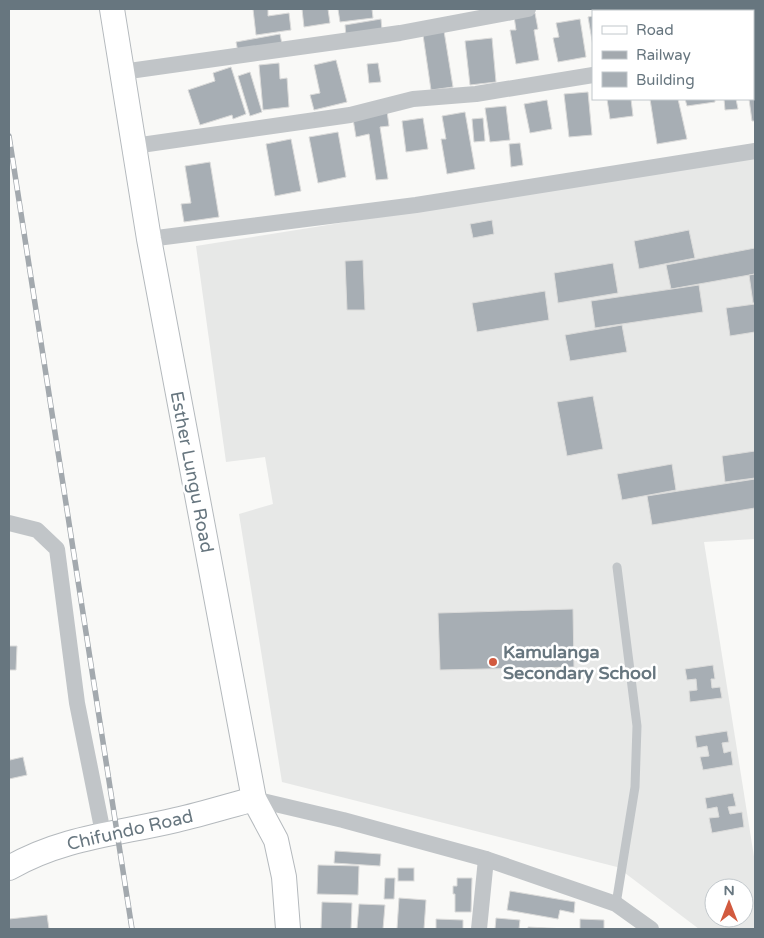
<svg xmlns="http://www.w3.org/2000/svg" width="764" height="938" font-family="'Varela Round',sans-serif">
	<rect width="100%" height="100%" fill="#f9f9f7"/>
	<path fill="#e7e8e7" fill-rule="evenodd" d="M755 157V539L704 542 755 863V929H699L617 867 282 782 239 514 273 504 265 457 226 462 196 246ZM714 888H744V918H714Z"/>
	<g fill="#a7aeb4" stroke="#dbdbda">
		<path d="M253 9H268V16L289 13 291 30 256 35Z"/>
		<path d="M302 9H328L330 23 304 27Z"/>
		<path d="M338 9H372L373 18 340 22Z"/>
		<path d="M598 9H630L631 11H599Z"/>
		<rect x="636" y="9" width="35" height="2"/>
		<path d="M701 9H733V11H702Z"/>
		<path d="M535 13 538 29 534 30 539 60 516 64 510 30H516L514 16Z"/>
		<path d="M593 16V46L588 17Z"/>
		<path d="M381 19 382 30 346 36 345 25Z"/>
		<path d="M580 19 586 57 558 62 553 38 559 37 556 23Z"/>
		<path d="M444 31 453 87 431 90 423 35Z"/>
		<path d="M280 34 282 44 238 52 236 42Z"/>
		<path d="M492 38 496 82 470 85 465 41Z"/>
		<path d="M336 60 347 102 314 110 310 95 320 93 314 65Z"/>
		<path d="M279 63 280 79 287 78 289 107 263 110 259 65Z"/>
		<path d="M378 63 381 82 369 83 367 64Z"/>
		<path d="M231 67 246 114 233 119 232 115 200 125 188 90 215 81 213 73Z"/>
		<path d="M250 72 262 112 250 116 238 76Z"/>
		<path d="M588 92 592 135 569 137 564 94Z"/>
		<path d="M753 97H755V121H752L749 99Z"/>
		<path d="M607 99H631L633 116 610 119Z"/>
		<path d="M650 99H678L687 139 657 144Z"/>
		<path d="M685 99H715V102L687 106Z"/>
		<path d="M724 99H736L738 109 725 110Z"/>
		<path d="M547 100 552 129 530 133 524 104Z"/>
		<path d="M506 106 510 140 490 142 485 108Z"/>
		<path d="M387 111 389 126 380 127 388 179 376 180 369 134 356 137 353 119Z"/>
		<path d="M465 112 475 169 447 174 441 139H446L442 116Z"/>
		<path d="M423 118 428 149 406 152 402 121Z"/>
		<path d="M483 118 485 141 474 142 472 119Z"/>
		<path d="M338 132 346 177 318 183 309 137Z"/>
		<path d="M291 139 301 191 275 196 266 144Z"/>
		<path d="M520 143 523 165 511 167 509 144Z"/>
		<path d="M210 162 219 217 184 222 181 204 191 203 185 166Z"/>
		<path d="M492 220 494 234 473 238 470 224Z"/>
		<path d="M689 230 695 258 639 269 634 241Z"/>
		<path d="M755 248V274L671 289 666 265Z"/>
		<path d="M363 260 365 310H347L345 261Z"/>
		<path d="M613 263 618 293 558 303 554 273Z"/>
		<path d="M755 274V303H753L749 275Z"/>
		<path d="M699 285 703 312 595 328 591 301Z"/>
		<path d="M545 291 549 320 477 332 472 303Z"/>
		<path d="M755 304V332L730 336 726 308Z"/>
		<path d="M622 325 627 352 570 361 565 335Z"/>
		<path d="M593 396 603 449 567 456 557 402Z"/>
		<path d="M755 451V478L725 482 722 456Z"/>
		<path d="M672 464 676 490 622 500 617 474Z"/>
		<path d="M755 479V508L652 525 647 496Z"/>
		<path d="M573 609 574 667 440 670 438 613Z"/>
		<path d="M9 646H17L16 670H9Z"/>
		<path d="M713 665 715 679H711L712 688 720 687 722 698 690 702 689 691 697 690 696 679 687 680 685 669Z"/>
		<path d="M727 731 729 742 722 743 724 753 731 751 733 765 703 770 700 757 709 756 707 746 697 748 695 736Z"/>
		<path d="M9 754 10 760 23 757 27 775 9 779Z"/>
		<path d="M733 793 736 806 728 807 730 814 742 812 744 827 712 833 709 818 719 817 717 807 707 809 705 798Z"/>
		<path d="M335 851 381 854 380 866 334 863Z"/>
		<path d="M318 865 359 866 358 895 317 894Z"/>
		<rect x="398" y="868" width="16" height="13"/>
		<path d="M385 878H395L394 899H384Z"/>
		<path d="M457 878H472L471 912H455V894H453V886H457Z"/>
		<path d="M510 891 575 902 574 913 560 910 558 919 507 910Z"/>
		<path d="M399 898 426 900 424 929H397Z"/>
		<path d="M322 902 352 903 351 929H321Z"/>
		<path d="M359 904 385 905 383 929H357Z"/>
		<path d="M47 915 49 929H9V919Z"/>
		<path d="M496 918 520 920 519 929H495Z"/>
		<path d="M436 919 463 920V929H436Z"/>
		<path d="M580 919 604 920V929H580Z"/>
		<path d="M528 927 566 929H528Z"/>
	</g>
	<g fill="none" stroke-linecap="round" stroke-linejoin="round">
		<defs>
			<g id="secondary">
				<path d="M112 9 149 239 254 799 276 840 284 877 288 929"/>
				<path d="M9 868C63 837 117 834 176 820 202 814 228 806 254 799"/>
			</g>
		</defs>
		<use href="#secondary" stroke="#b4b9bd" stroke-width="26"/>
		<path stroke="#c1c5c8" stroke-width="9" d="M616 904 635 787 637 726 617 567"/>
		<g stroke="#c1c5c8" stroke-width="16">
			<path d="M686 9V11"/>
			<path d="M753 53 755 52"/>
			<path d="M122 72 400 33 528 9"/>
			<path d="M134 146 350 115 413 99 476 94 593 75"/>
			<path d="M149 239 416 205 755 151"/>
			<path d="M9 523 37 530 57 549 77 703 103 833"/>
			<path d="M254 799 343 820 486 859 616 904 651 929"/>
			<path d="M479 929 486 859"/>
		</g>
		<use href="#secondary" stroke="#fff" stroke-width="24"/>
		<defs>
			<path id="rail" d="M9 136 132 929"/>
		</defs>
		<use href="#rail" stroke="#a3a9ae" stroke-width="5.5"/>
		<use href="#rail" stroke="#fff" stroke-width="4" stroke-dasharray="11" stroke-linecap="butt"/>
	</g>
	<circle fill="#d25a3f" stroke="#fff" stroke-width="2" cx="493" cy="662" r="5"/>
	<g text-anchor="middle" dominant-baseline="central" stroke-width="5" stroke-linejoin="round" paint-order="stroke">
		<g font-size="18" fill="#67767f" stroke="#fff">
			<text transform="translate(192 472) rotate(79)">Esther Lungu Road</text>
			<text transform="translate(130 830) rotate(-13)">Chifundo Road</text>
		</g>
		<g font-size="18" font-weight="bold" fill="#67767f" stroke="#fff" text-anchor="start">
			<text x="503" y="652">Kamulanga<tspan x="503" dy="21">Secondary School</tspan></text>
		</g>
	</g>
	<rect width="764" height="938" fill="none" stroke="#67767f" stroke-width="20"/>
	<rect x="592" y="10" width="162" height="90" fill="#ffffff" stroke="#c2c8cc"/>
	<rect x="602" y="26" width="25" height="8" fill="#ffffff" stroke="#c2c8cc"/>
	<text x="636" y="35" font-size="15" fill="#67767f">Road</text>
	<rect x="602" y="51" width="25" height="8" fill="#a3a9ae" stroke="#c2c8cc"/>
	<text x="636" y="60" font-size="15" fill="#67767f">Railway</text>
	<rect x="602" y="72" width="25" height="15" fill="#a7aeb4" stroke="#c2c8cc"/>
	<text x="636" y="85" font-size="15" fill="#67767f">Building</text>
	<g transform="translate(729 903)"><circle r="24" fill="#ffffff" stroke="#c2c8cc"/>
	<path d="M0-4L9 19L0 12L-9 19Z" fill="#d25a3f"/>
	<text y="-8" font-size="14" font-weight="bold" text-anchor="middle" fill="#67767f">N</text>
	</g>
</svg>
